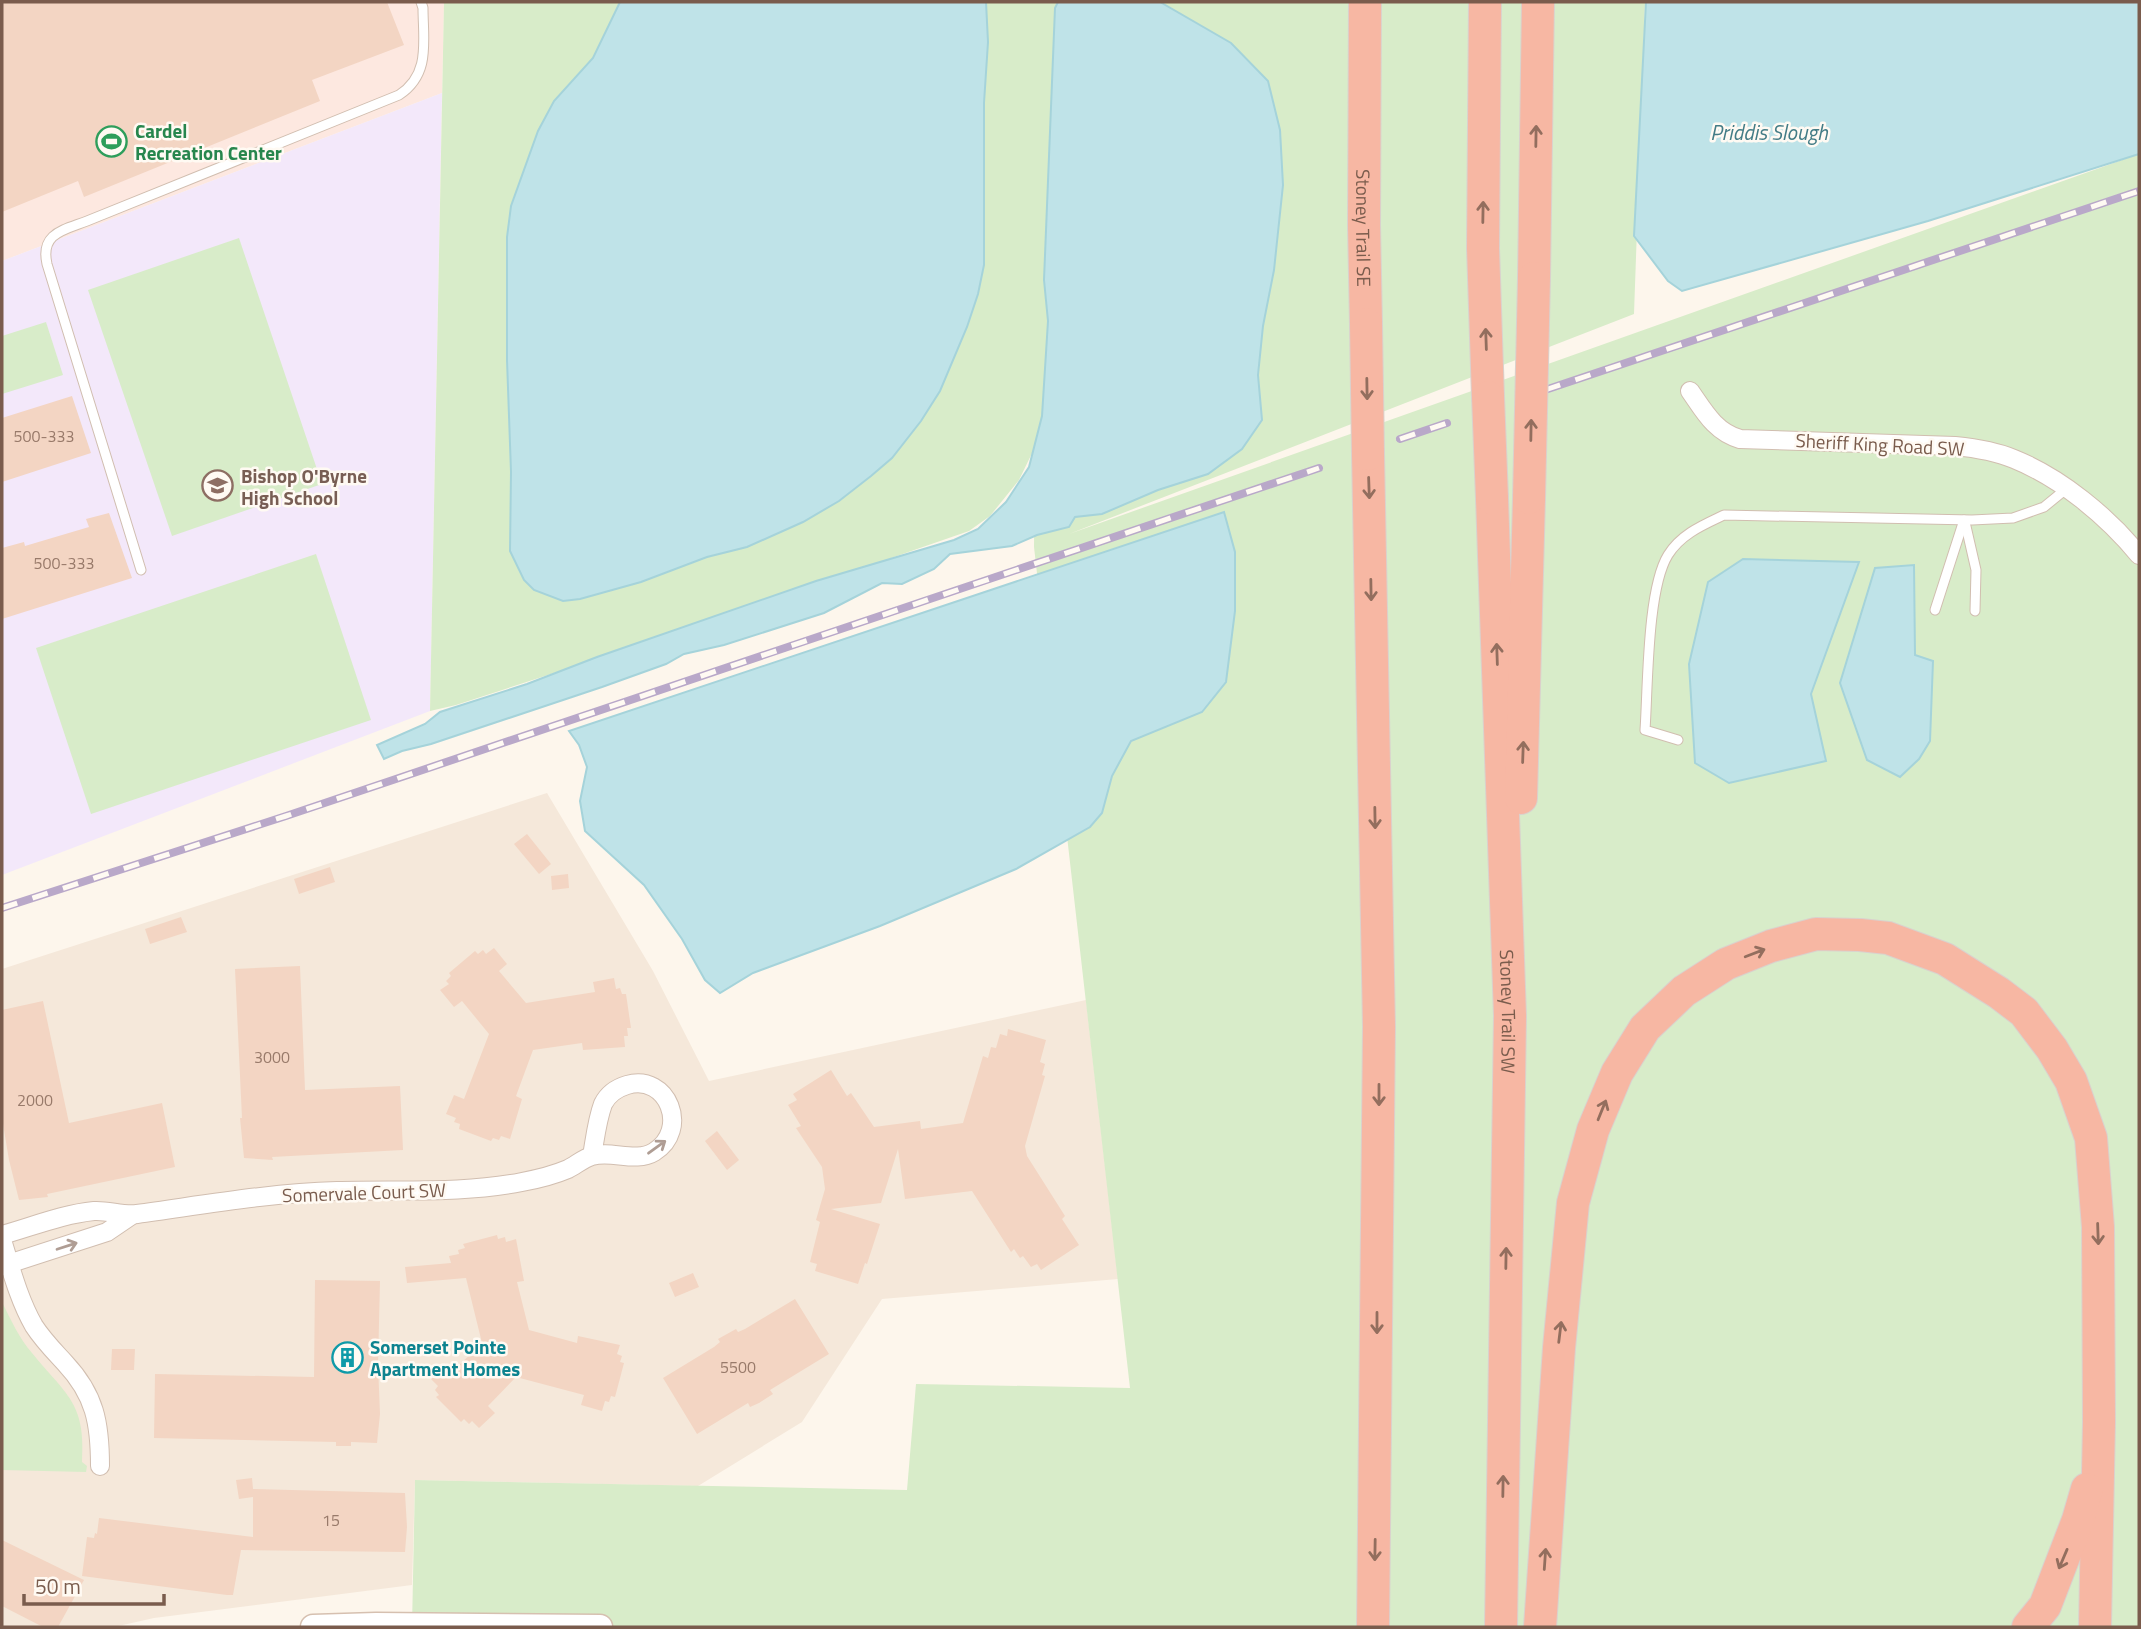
<svg xmlns="http://www.w3.org/2000/svg" width="2141" height="1629" font-family="'Titillium Web',sans-serif">
	<rect width="100%" height="100%" fill="#fdf6ec"/>
	<path fill="#f5e8da" d="M547 793 653 971 709 1081 1086 1000 1118 1279 882 1299 802 1422 698 1486 415 1480 412 1585 154 1618 114 1627H2V969Z"/>
	<path fill="#fde8e0" d="M2 2H444L442 93 2 261Z"/>
	<path fill="#f3e8fa" d="M442 93 430 711 2 875V261Z"/>
	<g fill="#d8ecc9">
		<path d="M444 2H1645L1634 314 1069 534 2139 154V1627H412L415 1480 907 1490 916 1384 1130 1388 1034 547 1035 447 1019 480 990 516 969 531 640 645 456 705 430 711Z"/>
		<path d="M239 238 322 484 172 536 88 290Z"/>
		<path d="M46 322 63 375 2 394V336Z"/>
		<path d="M316 554 371 720 91 814 36 648Z"/>
		<path d="M2 1302C11 1320 19 1338 32 1353 66 1395 86 1402 82 1462L87 1466 86 1472 2 1470Z"/>
	</g>
	<g fill="#bfe3e8" stroke="#a5d3da" stroke-width="2">
		<path d="M620 2H986L988 42 984 103V265L978 294 967 327 940 391 921 421 892 458 871 476 839 501 803 522 747 547 707 557 641 582 580 599 563 601 534 590 524 580 510 551 511 472 507 360V237L511 206 538 131 554 101 593 58Z"/>
		<path d="M1058 2H1160L1231 43 1268 81 1280 130 1283 185 1274 270 1263 326 1258 375 1262 420 1242 449 1208 474 1158 490 1102 514 1075 517 1069 527 1037 535 1012 546 950 554 934 569 902 584 882 583 824 613 724 645 684 654 666 664 602 687 431 744 402 751 384 759 377 745 425 724 440 712 527 684 597 657 816 581 954 540 978 529 1006 502 1029 467 1042 416 1048 321 1044 280 1055 8Z"/>
		<path d="M1646 2H2139V154L1928 221 1682 291 1668 281 1634 236Z"/>
		<path d="M1224 512 1235 552V611L1226 682 1202 712 1131 741 1112 776 1102 813 1090 827 1016 869 880 926 753 973 720 993 705 980 682 939 644 885 585 831 580 801 587 767 579 745 569 731Z"/>
		<path d="M1743 559 1859 562 1811 694 1826 761 1729 783 1695 763 1689 664 1708 582Z"/>
		<path d="M1914 565 1915 655 1933 661 1930 741 1919 759 1900 777 1867 760 1840 683 1875 568Z"/>
	</g>
	<g fill="#f3d5c3">
		<path d="M2 2H387L404 45 312 80 320 101 84 197 78 181 2 212Z"/>
		<path d="M72 396 91 453 2 482V418Z"/>
		<path d="M109 513 132 578 2 619V548L24 542 25 546 89 527 86 519Z"/>
		<path d="M527 834 551 864 539 874 514 844Z"/>
		<path d="M330 867 335 882 299 894 294 879Z"/>
		<path d="M568 874 569 888 552 890 551 876Z"/>
		<path d="M181 917 187 932 150 944 145 929Z"/>
		<path d="M494 948 507 964 499 971 526 1003 595 992 593 982 614 978 616 989 620 988 622 994H626L631 1028H627L628 1036H624L625 1047 583 1050 582 1043 533 1050 516 1096 522 1099 510 1139 501 1136 499 1140 493 1138 491 1141 459 1129 460 1124 454 1122 456 1118 446 1114 454 1095 464 1099 489 1034 462 1001 454 1007 440 990 449 984 446 981 451 976 449 973 475 951 478 954 483 950 486 954Z"/>
		<path d="M300 966 305 1090 400 1086 403 1150 272 1157 273 1160 244 1158 240 1118H242L235 969Z"/>
		<path d="M43 1001 69 1123 162 1103 175 1167 47 1194 48 1197 19 1200 9 1160 3 1124H2V1010Z"/>
		<path d="M1008 1029 1046 1040 1040 1062 1045 1064 1042 1075 1045 1076 1025 1146 1027 1156 1065 1216 1062 1219 1079 1245 1041 1270 1037 1264 1031 1267 1023 1256 1020 1258 1014 1249 1011 1252 972 1191 905 1199 898 1149 881 1203 831 1209 880 1224 867 1264 865 1263 858 1284 815 1271 817 1264 810 1262 820 1222 816 1220 825 1189 822 1167 796 1128 801 1126 788 1105 797 1100 793 1094 831 1070 847 1096 851 1093 874 1127 920 1121 921 1129 963 1123 983 1056 988 1058 991 1047 996 1048 1000 1034 1007 1036Z"/>
		<path d="M717 1131 739 1160 727 1170 705 1141Z"/>
		<path d="M497 1235 498 1239 505 1237 506 1242 516 1239 524 1281 517 1282 529 1330 577 1343 578 1336 620 1345 617 1354 622 1356 620 1362 624 1363 619 1382 615 1397 611 1396 609 1402 605 1401 602 1411 581 1405 584 1395 516 1377 488 1406 495 1413 479 1428 472 1421 469 1424 464 1419 461 1422 436 1397 439 1395 435 1390 438 1386 431 1379 446 1364 453 1371 482 1343 466 1278 407 1283 405 1267 451 1263 449 1256 459 1254 458 1250 465 1248 463 1244Z"/>
		<path d="M693 1273 699 1287 675 1297 669 1283Z"/>
		<path d="M315 1280 380 1281 378 1365 380 1414 377 1443 351 1442V1446H336V1442L154 1438 155 1374 314 1377Z"/>
		<path d="M795 1299 829 1354 770 1390 773 1394 759 1403 750 1407 748 1403 697 1434 663 1378 714 1347 720 1342 718 1339 736 1329 738 1332 745 1329Z"/>
		<path d="M112 1349H135L134 1370H111Z"/>
		<path d="M252 1478 253 1489 405 1493 407 1527 405 1552 241 1550 233 1595H227L82 1576 87 1537 94 1538 95 1533 97 1534 99 1518 253 1537V1497L239 1499 236 1480Z"/>
		<path d="M2 1540 84 1580 58 1627H43L2 1606Z"/>
	</g>
	<g fill="none" stroke-linecap="round" stroke-linejoin="round">
		<defs>
			<g id="service">
				<path d="M1965 522 1976 570 1975 611"/>
				<path d="M141 570 47 264C40 233 64 230 87 221L399 95C431 74 423 41 423 8L421 2"/>
				<path d="M1935 610 1964 520"/>
				<path d="M1678 740 1645 730C1648 687 1647 589 1668 555 1681 534 1703 525 1724 515L1972 520 2013 518 2044 507 2066 489"/>
			</g>
			<g id="minor">
				<path d="M1690 391C1704 411 1715 432 1740 439L1955 446C1975 448 1995 451 2014 459 2061 478 2107 516 2139 555"/>
				<path d="M2 1235C31 1227 63 1214 94 1211 108 1210 123 1216 137 1214 203 1205 269 1193 337 1191 399 1189 462 1194 522 1182 538 1179 554 1175 568 1169 576 1165 584 1158 592 1156 611 1150 636 1163 654 1152 690 1130 668 1073 627 1085 617 1088 608 1094 603 1104 597 1120 595 1139 592 1156"/>
				<path d="M2 1240C11 1269 19 1300 34 1326 43 1340 54 1351 65 1363 95 1395 100 1423 100 1466"/>
				<path d="M2 1266 107 1232 132 1215"/>
			</g>
			<path id="secondary" d="M313 1627 376 1625 600 1627"/>
			<g id="motorway">
				<path id="s1" d="M1365 2 1364 225 1366 324"/>
				<path d="M1485 2 1483 248 1488 397"/>
				<path d="M1534 278 1538 2"/>
				<path d="M1368 454 1379 1027 1373 1627"/>
				<path id="s2" d="M1492 498 1510 1016 1501 1627"/>
				<path d="M1521 798 1529 498"/>
				<path d="M1540 1627 1559 1348 1573 1203 1593 1130 1617 1073 1645 1028 1684 991 1726 964 1771 946 1816 934 1860 935 1888 938 1945 959 1999 993 2024 1012 2052 1049 2071 1081 2091 1138 2098 1227 2099 1422 2095 1627"/>
				<path d="M2028 1627 2045 1606 2078 1520 2087 1489"/>
			</g>
		</defs>
		<use href="#service" stroke="#d1beb0" stroke-width="11"/>
		<use href="#minor" stroke="#d1beb0" stroke-width="20"/>
		<use href="#secondary" stroke="#d6c0b0" stroke-width="27"/>
		<use href="#motorway" stroke="#dad1cd" stroke-width="34"/>
		<use href="#service" stroke="#fff" stroke-width="9"/>
		<use href="#minor" stroke="#fff" stroke-width="18"/>
		<use href="#secondary" stroke="#fff" stroke-width="24"/>
		<use href="#motorway" stroke="#f7b7a3" stroke-width="32"/>
		<defs>
			<g id="rail">
				<path d="M1545 390 2139 191"/>
				<path d="M1400 439 1447 423"/>
				<path d="M2 908 286 816 1319 468"/>
			</g>
		</defs>
		<use href="#rail" stroke="#b9a8c9" stroke-width="8"/>
		<use href="#rail" stroke="#fffaf3" stroke-width="5" stroke-dasharray="16" stroke-linecap="butt"/>
		<defs>
			<g id="motorway-bridge">
				<path d="M1366 324 1368 454"/>
				<path d="M1488 397 1492 498"/>
				<path d="M1529 498 1534 278"/>
			</g>
		</defs>
		<use href="#motorway-bridge" stroke="#dad1cd" stroke-width="34" stroke-linecap="butt"/>
		<use href="#motorway-bridge" stroke="#f7b7a3" stroke-width="32"/>
	</g>
	<defs><path id="oneway-shaft" d="M-6 0H5M1.5-3L5.5 0L1.5 3" fill="none" stroke-width="1.6" stroke-linecap="round" stroke-linejoin="round" transform="scale(1.75)"/></defs>
	<g stroke="#936e5e">
		<use href="#oneway-shaft" transform="translate(1536 136) rotate(-89)"/>
		<use href="#oneway-shaft" transform="translate(1483 212) rotate(-89)"/>
		<use href="#oneway-shaft" transform="translate(1486 339) rotate(-92)"/>
		<use href="#oneway-shaft" transform="translate(1367 389) rotate(89)"/>
		<use href="#oneway-shaft" transform="translate(1531 430) rotate(-89)"/>
		<use href="#oneway-shaft" transform="translate(1369 488) rotate(88)"/>
		<use href="#oneway-shaft" transform="translate(1371 590) rotate(89)"/>
		<use href="#oneway-shaft" transform="translate(1497 654) rotate(-92)"/>
		<use href="#oneway-shaft" transform="translate(1523 752) rotate(-88)"/>
		<use href="#oneway-shaft" transform="translate(1375 818) rotate(89)"/>
		<use href="#oneway-shaft" transform="translate(1755 953) rotate(-21)"/>
		<use href="#oneway-shaft" transform="translate(1379 1095) rotate(90)"/>
		<use href="#oneway-shaft" transform="translate(1602 1110) rotate(-68)"/>
		<use href="#oneway-shaft" transform="translate(2098 1234) rotate(88)"/>
		<use href="#oneway-shaft" transform="translate(1506 1258) rotate(-89)"/>
		<use href="#oneway-shaft" transform="translate(1377 1323) rotate(90)"/>
		<use href="#oneway-shaft" transform="translate(1560 1332) rotate(-83)"/>
		<use href="#oneway-shaft" transform="translate(1503 1486) rotate(-89)"/>
		<use href="#oneway-shaft" transform="translate(1375 1550) rotate(91)"/>
		<use href="#oneway-shaft" transform="translate(1545 1559) rotate(-86)"/>
		<use href="#oneway-shaft" transform="translate(2063 1559) rotate(113)"/>
	</g>
	<g stroke="#af9d94">
		<use href="#oneway-shaft" transform="translate(657 1147) rotate(-36)"/>
		<use href="#oneway-shaft" transform="translate(67 1246) rotate(-18)"/>
	</g>
	<defs>
		<symbol id="stadium-ring" viewBox="-11 -11 22 22"><circle r="9.5" fill="#fffaf3" stroke="#2e9e5b" stroke-width="1.5"/><path d="M0-5a6.5 5 0 1 0 0 10a6.5 5 0 1 0 0-10ZM-3.5-1.8h7v3.6h-7Z" fill="#2e9e5b"/></symbol>
		<symbol id="school-ring" viewBox="-11 -11 22 22"><circle r="9.5" fill="#fffaf3" stroke="#8d6e63" stroke-width="1.5"/><path d="M0-5L7-2L0 1L-7-2ZM-4 1L0 2.5L4 1V4Q0 6-4 4Z" fill="#8d6e63"/></symbol>
		<symbol id="building-ring" viewBox="-11 -11 22 22"><circle r="9.5" fill="#fffaf3" stroke="#0f9aa8" stroke-width="1.5"/><path d="M-4-6H4V6H1V3H-1V6H-4ZM-2.5-4.3h1.7v1.8h-1.7ZM.8-4.3h1.7v1.8H.8ZM-2.5-1h1.7V.8h-1.7ZM.8-1h1.7V.8H.8Z" fill="#0f9aa8"/></symbol>
	</defs>
	<g fill-rule="evenodd">
		<use href="#stadium-ring" x="94" y="124" width="35" height="35"/>
		<use href="#school-ring" x="200" y="468" width="35" height="35"/>
		<use href="#building-ring" x="330" y="1340" width="35" height="35"/>
	</g>
	<g text-anchor="middle" dominant-baseline="central" stroke-width="5" stroke-linejoin="round" paint-order="stroke">
		<g font-size="16" fill="#987a6a">
			<text x="44" y="436">500-333</text>
			<text x="64" y="563">500-333</text>
			<text x="272" y="1057">3000</text>
			<text x="35" y="1100">2000</text>
			<text x="738" y="1367">5500</text>
			<text x="331" y="1520">15</text>
		</g>
		<g font-size="19" font-weight="bold" fill="#27864d" stroke="#fffaf3" text-anchor="start">
			<text x="135" y="130">Cardel<tspan x="135" dy="22">Recreation Center</tspan></text>
		</g>
		<g font-size="19" fill="#7a5c4d" stroke="#fffaf3">
			<text stroke="none"><textPath href="#s1" startOffset="226">Stoney Trail SE</textPath></text>
			<text transform="translate(1880 444) rotate(3)">Sheriff King Road SW</text>
			<text stroke="none"><textPath href="#s2" startOffset="514">Stoney Trail SW</textPath></text>
			<text transform="translate(364 1192) rotate(-2)">Somervale Court SW</text>
		</g>
		<g font-size="19" font-weight="bold" fill="#785e54" stroke="#fffaf3" text-anchor="start">
			<text x="241" y="475">Bishop O'Byrne<tspan x="241" dy="22">High School</tspan></text>
		</g>
		<g font-size="19" font-weight="bold" fill="#0d838f" stroke="#fffaf3" text-anchor="start">
			<text x="370" y="1346">Somerset Pointe<tspan x="370" dy="22">Apartment Homes</tspan></text>
		</g>
		<g font-size="21" font-style="italic" fill="#437c86" stroke="#fffaf3">
			<text x="1769" y="132">Priddis Slough</text>
		</g>
	</g>
	<rect width="2141" height="1629" fill="none" stroke="#7a5c4d" stroke-width="7"/>
	<path d="M24 1594v10h140v-10" fill="none" stroke="#7a5c4d" stroke-width="3.5"/>
	<text x="35" y="1594" font-size="21" fill="#7a5c4d" stroke="#fffaf3" stroke-width="5" paint-order="stroke">50 m</text>
</svg>
